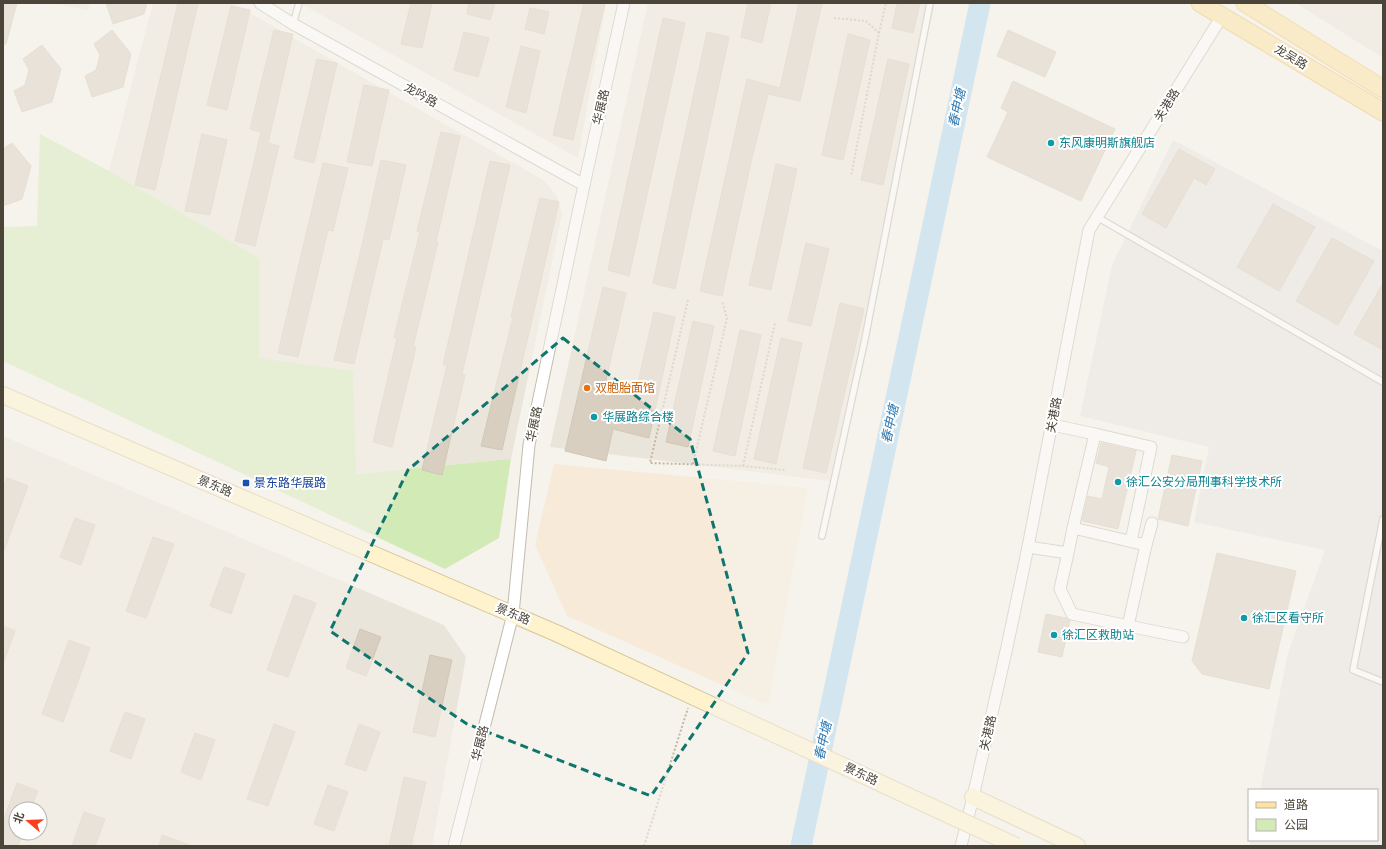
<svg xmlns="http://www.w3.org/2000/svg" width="1386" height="849" font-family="Raleway,'Noto Sans SC',sans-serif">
	<rect width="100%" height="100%" fill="#f6f3ec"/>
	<g fill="#eae5da" fill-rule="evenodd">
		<path d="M153 3H232L543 180 557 196 562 214 511 459 355 474 353 372 259 358V258L109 171Z"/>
		<path d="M300 3H606L578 158Z"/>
		<path d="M648 3H935L830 481 550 447Z"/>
		<path d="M1296 3H1383V58Z"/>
		<path d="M3 436 444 625 466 657 432 846H3ZM16 809H40V833H16Z"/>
	</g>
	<path fill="#f7ead8" d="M554 464 808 488 768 704 763 703 567 616 535 545Z"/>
	<path fill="#e6e2dd" d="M1173 140 1383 251V846H1249L1251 840H1377V790H1260L1288 653 1325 550 1194 522 1209 447 1080 416 1112 265Z"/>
	<path fill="#efe8d6" d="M52 3H90L88 10Z"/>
	<path fill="#d2eab5" d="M40 134 109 171 259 258V358L353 371 356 474 511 459 499 538 445 569 3 361V227L37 226Z"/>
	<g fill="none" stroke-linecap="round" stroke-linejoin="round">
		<path stroke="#a9d4f2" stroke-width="21" d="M801 846 980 3"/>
	</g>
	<g fill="#d8cfc1" stroke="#d3c7b4">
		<path d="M3 3H17L6 44H3Z"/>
		<path d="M106 3H147L144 14 113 24Z"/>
		<path d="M178 3H198L155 190 135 185Z"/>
		<path d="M411 3H432L422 48 401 44Z"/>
		<path d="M469 3H495L490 20 467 14Z"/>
		<path d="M584 3H605L573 140 553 135Z"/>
		<path d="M748 3H771L762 43 741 37Z"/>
		<path d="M799 3H822L800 101 768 94 751 162 722 296 700 291 747 79 780 88Z"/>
		<path d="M897 3H920L913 33 892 28Z"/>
		<path d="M231 6 250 10 227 110 207 105Z"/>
		<path d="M530 8 549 12 544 34 525 29Z"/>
		<path d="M663 18 685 23 629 276 608 270Z"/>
		<path d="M112 30 131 54 123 87 92 97 85 76 96 70 100 55 94 44Z"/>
		<path d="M274 30 293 34 268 143 279 146 255 246 235 241 261 132 250 129Z"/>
		<path d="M1008 30 1056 52 1045 77 997 56Z"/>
		<path d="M464 32 489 38 478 77 454 70Z"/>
		<path d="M707 32 729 37 675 289 653 283Z"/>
		<path d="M848 34 870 40 843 160 822 155Z"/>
		<path d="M42 45 61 69 52 102 22 112 14 91 25 85 29 70 23 59Z"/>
		<path d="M521 46 540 51 526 113 506 107Z"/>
		<path d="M317 59 337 63 314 163 294 158Z"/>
		<path d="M888 59 909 64 883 185 861 180Z"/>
		<path d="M1013 81 1115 129 1081 201 987 157 1008 112 1001 108Z"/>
		<path d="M364 85 389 90 372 166 347 162Z"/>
		<path d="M441 132 460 136 436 242H438L413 347H416L392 447 373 442 397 338 394 337 420 232 417 231Z"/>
		<path d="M202 134 227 140 210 215 185 211Z"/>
		<path d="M12 143 31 166 22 199 3 206V149Z"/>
		<path d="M1179 149 1215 169 1206 185 1194 178 1166 228 1142 214Z"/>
		<path d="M381 160 406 165 389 240 383 239 354 364 334 360 363 241Z"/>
		<path d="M490 161 510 165 462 374 465 375 442 475 422 470 447 365H443Z"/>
		<path d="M323 163 348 168 333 231 328 230 298 357 278 353Z"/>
		<path d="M776 164 797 169 771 290 749 285Z"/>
		<path d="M540 198 559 202 502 450 481 446 513 317H511Z"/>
		<path d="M1273 204 1315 227 1279 291 1237 267Z"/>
		<path d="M1332 238 1374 261 1338 325 1296 301Z"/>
		<path d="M806 243 829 249 811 326 788 321Z"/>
		<path d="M1383 283V350L1354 334Z"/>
		<path d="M603 287 626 293 606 380 637 387 654 312 675 317 649 438 613 429 606 461 565 451Z"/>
		<path d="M840 303 864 309 826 473 803 468Z"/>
		<path d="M693 321 714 326 688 447 666 442Z"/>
		<path d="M740 330 761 335 735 456 713 451Z"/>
		<path d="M781 338 802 343 776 464 754 459Z"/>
		<path d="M1101 443 1136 451 1118 529 1082 521 1088 496 1102 499 1109 467 1096 463Z"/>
		<path d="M1172 455 1202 461 1188 526 1158 519Z"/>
		<path d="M7 478 28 486 4 550H3V488Z"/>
		<path d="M75 518 95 525 81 565 60 557Z"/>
		<path d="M153 537 174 544 146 618 126 611Z"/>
		<path d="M1217 553 1296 571 1269 689 1202 674 1192 661Z"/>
		<path d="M224 567 245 574 231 614 210 606Z"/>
		<path d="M294 595 316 603 288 677 267 670Z"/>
		<path d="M1046 614 1066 618 1070 620 1062 657 1038 652Z"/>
		<path d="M3 626 15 631 4 661H3Z"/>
		<path d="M360 629 381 637 366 676 346 668Z"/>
		<path d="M69 640 90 648 63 722 42 714Z"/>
		<path d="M430 655 452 660 435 737 413 732Z"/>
		<path d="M125 712 145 719 131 759 110 751Z"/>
		<path d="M274 724 295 732 268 806 247 799Z"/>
		<path d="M359 724 380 732 366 771 345 764Z"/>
		<path d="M195 733 215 740 201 780 181 772Z"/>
		<path d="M404 777 426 782 411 846H389Z"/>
		<path d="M17 783 38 791 31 809H16V833H23L18 846H3V821Z"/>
		<path d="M328 785 348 792 334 831 314 824Z"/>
		<path d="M84 812 105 819 95 846H72Z"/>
		<path d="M162 835 189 845 188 846H159Z"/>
	</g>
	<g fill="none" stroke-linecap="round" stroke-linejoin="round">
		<defs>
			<g id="lane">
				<path d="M293 24 299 3"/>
				<path d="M1097 217 1383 382"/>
				<path d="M1383 519 1353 670 1383 682"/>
				<path d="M822 536 865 339 930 3"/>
			</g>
			<g id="street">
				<path d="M260 3 293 24 584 185"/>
				<path d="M1052 425 1095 434 1073 528"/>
				<path d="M1095 434 1151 447 1131 541"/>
				<path d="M1146 545 1152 523"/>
				<path d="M1028 547 1068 553 1060 589 1072 614 1128 626 1146 545 1073 528 1068 553"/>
				<path d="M1128 626 1183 637"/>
				<path d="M454 846 513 614 529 445 584 185 624 3"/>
				<path d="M961 846 973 797 1007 647 1028 547 1089 230 1222 16"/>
			</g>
			<g id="secondary">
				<path d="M3 395 556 633"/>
				<path d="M973 797 1077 846"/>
			</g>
			<g id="primary">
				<path d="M1200 3 1383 112"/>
				<path d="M1245 3 1383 89"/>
			</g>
		</defs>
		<use href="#lane" stroke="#c2bbae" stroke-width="8"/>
		<use href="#street" stroke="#c2bbae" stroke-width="13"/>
		<use href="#secondary" stroke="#d6c79b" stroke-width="18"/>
		<use href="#primary" stroke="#e6c16a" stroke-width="19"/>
		<g stroke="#c4b79f" stroke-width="2" stroke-dasharray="2 2" stroke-linecap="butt">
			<path d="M834 18 866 21 879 33 851 176"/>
			<path d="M879 33 886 3"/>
			<path d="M688 300 650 463 743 466 785 470"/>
			<path d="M693 464 727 318 722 301"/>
			<path d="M743 466 775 323"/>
			<path d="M644 846 688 708"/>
		</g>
		<use href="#lane" stroke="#fff" stroke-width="5.5"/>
		<use href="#street" stroke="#fff" stroke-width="11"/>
		<use href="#secondary" stroke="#fff3cd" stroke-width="16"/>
		<use href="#primary" stroke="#ffe39c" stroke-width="17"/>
		<defs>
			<path id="secondary-bridge" d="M556 633 1016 846"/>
		</defs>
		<use href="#secondary-bridge" stroke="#d6c79b" stroke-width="18" stroke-linecap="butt"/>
		<use href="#secondary-bridge" stroke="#fff3cd" stroke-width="16"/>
	</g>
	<path d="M0 0H1386V849H0ZM563 338 690 439 748 653 651 796 467 724 330 631 408 470Z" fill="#f6f3ec" fill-opacity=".55" fill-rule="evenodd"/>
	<path fill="none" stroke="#0f766e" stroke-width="3" stroke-dasharray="8 5" stroke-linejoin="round" d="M563 338 690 439 748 653 651 796 467 724 330 631 408 470Z"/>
	<g fill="#0f9aa8" stroke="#fff" stroke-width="1.5">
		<circle cx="1051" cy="143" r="4"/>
		<circle cx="594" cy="417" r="4"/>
		<circle cx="1118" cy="482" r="4"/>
		<circle cx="1244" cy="618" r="4"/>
		<circle cx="1054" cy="635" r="4"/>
	</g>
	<circle fill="#e8710a" stroke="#fff" stroke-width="1.5" cx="587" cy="388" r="4"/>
	<rect fill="#1a4fb4" stroke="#fff" stroke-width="1.5" x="242" y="479" width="8" height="8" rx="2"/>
	<g text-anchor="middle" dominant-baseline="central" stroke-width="4" stroke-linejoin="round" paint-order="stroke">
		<g font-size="12" fill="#4b4439" stroke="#fff">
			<text transform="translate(1291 57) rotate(31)">龙吴路</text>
			<text transform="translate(421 95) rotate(29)">龙吟路</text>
			<text transform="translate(1167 105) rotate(-58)">关港路</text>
			<text transform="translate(601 107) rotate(-77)">华展路</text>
			<text transform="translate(1054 415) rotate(-79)">关港路</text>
			<text transform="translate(534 424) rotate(-78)">华展路</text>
			<text transform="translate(215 486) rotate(23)">景东路</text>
			<text transform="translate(513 614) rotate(23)">景东路</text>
			<text transform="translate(988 733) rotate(-77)">关港路</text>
			<text transform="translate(480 743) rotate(-76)">华展路</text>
			<text transform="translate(861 774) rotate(25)">景东路</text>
		</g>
		<g font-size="12" fill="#0d838f" stroke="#fff" text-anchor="start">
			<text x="1059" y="143">东风康明斯旗舰店</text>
			<text x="602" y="417">华展路综合楼</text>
			<text x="1126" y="482">徐汇公安分局刑事科学技术所</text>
			<text x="1252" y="618">徐汇区看守所</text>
			<text x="1062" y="635">徐汇区救助站</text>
		</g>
		<g font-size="12" fill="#c56008" stroke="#fff" text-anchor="start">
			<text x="595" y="388">双胞胎面馆</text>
		</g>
		<g font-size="12" fill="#164399" stroke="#fff" text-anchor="start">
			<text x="254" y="483">景东路华展路</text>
		</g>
		<g font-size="13" font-style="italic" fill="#2e7ab2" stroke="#fff">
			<text transform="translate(957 108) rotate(-78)">春申塘</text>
			<text transform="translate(890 424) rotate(-78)">春申塘</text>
			<text transform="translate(823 741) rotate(-78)">春申塘</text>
		</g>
	</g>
	<rect width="1386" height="849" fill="none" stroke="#4b4439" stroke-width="8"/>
	<rect x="1248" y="789" width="130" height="52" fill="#ffffff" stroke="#b7b4b0"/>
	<rect x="1256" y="802" width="20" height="6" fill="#ffe39c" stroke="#b7b4b0"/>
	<text x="1284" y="809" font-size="12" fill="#4b4439">道路</text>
	<rect x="1256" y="819" width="20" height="12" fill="#d2eab5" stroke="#b7b4b0"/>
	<text x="1284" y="829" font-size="12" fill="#4b4439">公园</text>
	<g transform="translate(28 821) rotate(289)"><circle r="19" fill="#ffffff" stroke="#b7b4b0"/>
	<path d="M0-3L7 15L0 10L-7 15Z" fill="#fc3f1d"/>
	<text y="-6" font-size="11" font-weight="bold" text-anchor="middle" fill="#4b4439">北</text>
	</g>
</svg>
